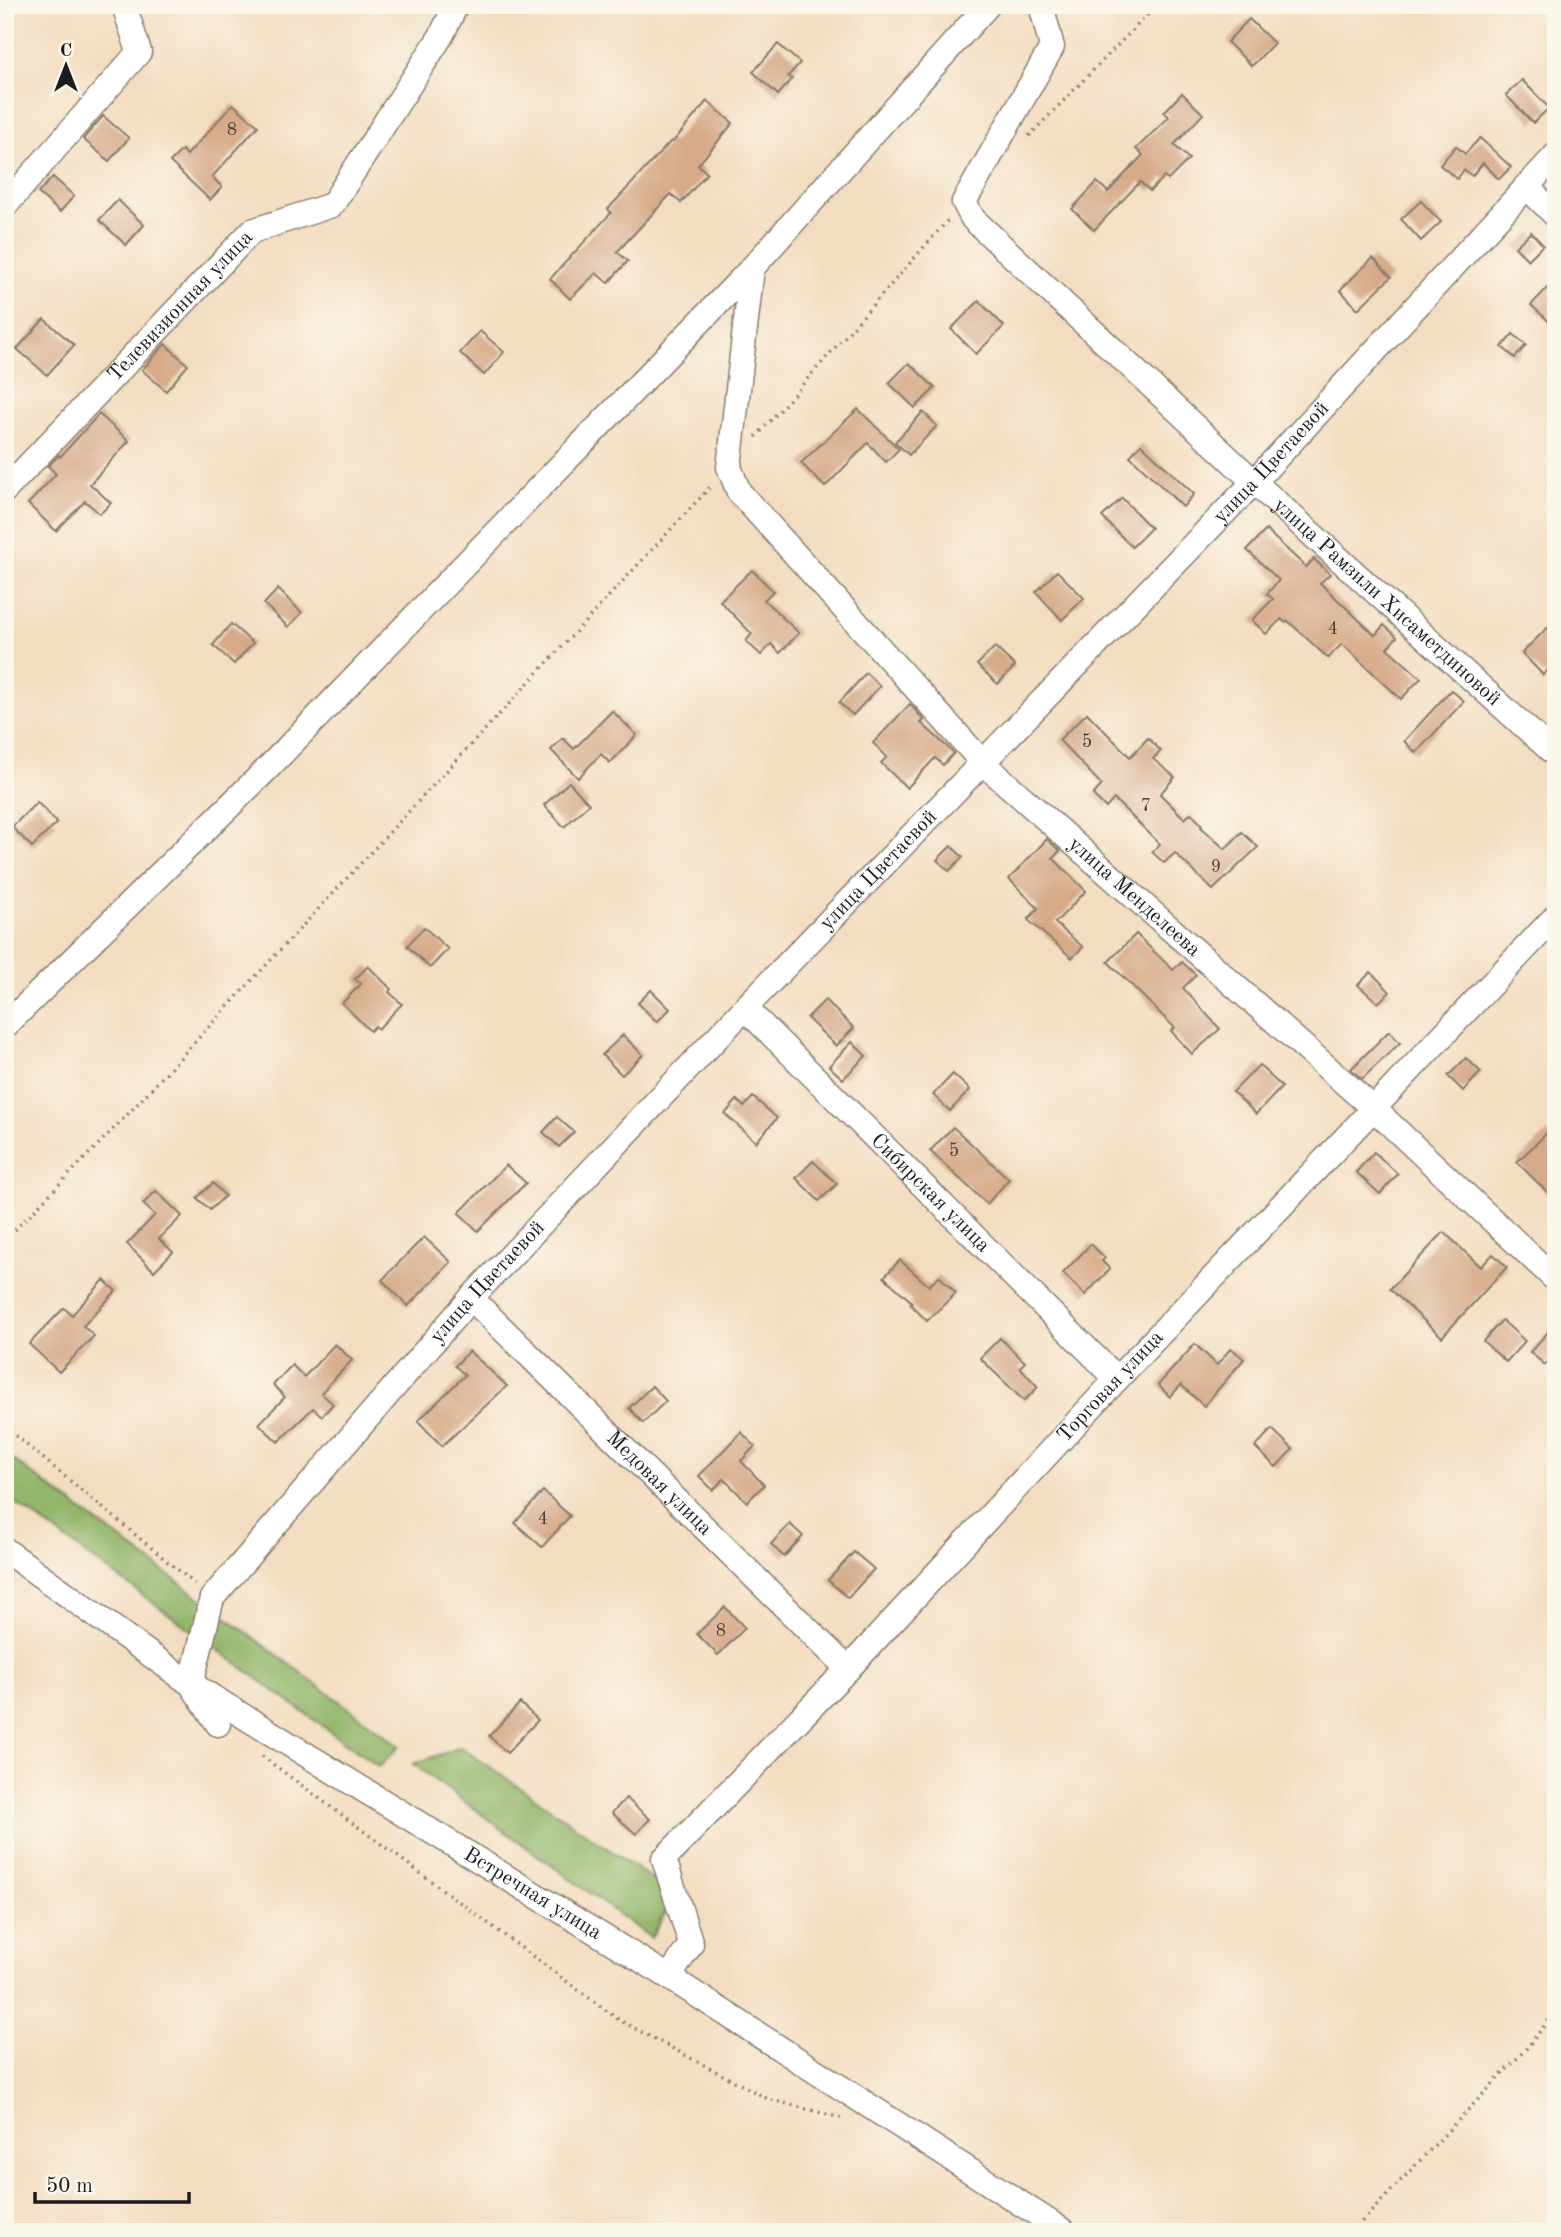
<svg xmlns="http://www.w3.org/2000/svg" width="1561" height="2237" font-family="'Old Standard TT',serif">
	<rect width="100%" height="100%" fill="#fbf7ec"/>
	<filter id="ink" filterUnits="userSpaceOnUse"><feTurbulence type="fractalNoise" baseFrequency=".0143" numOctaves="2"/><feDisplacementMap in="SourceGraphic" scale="14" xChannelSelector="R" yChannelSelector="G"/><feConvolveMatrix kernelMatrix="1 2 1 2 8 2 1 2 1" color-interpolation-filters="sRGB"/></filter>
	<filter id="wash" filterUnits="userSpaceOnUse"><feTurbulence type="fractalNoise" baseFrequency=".00686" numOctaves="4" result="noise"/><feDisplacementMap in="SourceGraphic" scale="28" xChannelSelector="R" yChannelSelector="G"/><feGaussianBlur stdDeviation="1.57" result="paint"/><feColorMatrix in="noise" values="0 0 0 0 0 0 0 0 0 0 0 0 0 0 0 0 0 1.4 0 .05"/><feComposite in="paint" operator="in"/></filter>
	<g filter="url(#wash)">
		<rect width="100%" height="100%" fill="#f3ddc0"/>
		<g fill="#92b66b" stroke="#576944" stroke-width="2">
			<path d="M5 1454 400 1746 379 1767 5 1495Z"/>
			<path d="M461 1747 675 1895 651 1938 413 1764Z"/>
		</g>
		<g id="blocks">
			<g fill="#d6aa88">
				<path d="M1249 19 1274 43 1252 66 1227 42Z"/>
				<path d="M778 44 800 63 788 76 792 79 778 95 753 72Z"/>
				<path d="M1522 80 1549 108 1533 123 1506 95Z"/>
				<path d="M1182 93 1203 114 1174 145 1189 159 1168 180 1164 177 1150 191 1140 182 1094 230 1072 209 1097 182 1108 192 1143 155 1136 149 1169 117 1164 112Z"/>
				<path d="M707 101 733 123 698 165 707 173 681 203 671 194 617 252 628 261 608 283 596 273 570 299 550 279 611 213 608 209 671 141 673 142Z"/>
				<path d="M233 104 258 126 212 177 222 187 210 200 170 162 182 150 187 155Z"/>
				<path d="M103 116 129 138 109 161 83 139Z"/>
				<path d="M1480 138 1511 167 1499 179 1483 163 1472 176 1464 170 1457 179 1440 165 1456 146 1465 154Z"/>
				<path d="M53 177 74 196 60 212 38 193Z"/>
				<path d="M118 200 144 225 126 245 99 220Z"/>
				<path d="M1421 201 1441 222 1421 241 1401 219Z"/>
				<path d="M1531 232 1543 245 1528 260 1515 247Z"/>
				<path d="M1373 258 1391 277 1358 309 1340 290Z"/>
				<path d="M1556 279V328L1531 305Z"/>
				<path d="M979 301 1004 326 976 354 951 329Z"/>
				<path d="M44 319 74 345 47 375 17 349Z"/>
				<path d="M480 331 504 352 484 375 460 353Z"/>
				<path d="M1513 334 1526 345 1515 358 1502 347Z"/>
				<path d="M165 344 188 365 166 391 142 370Z"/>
				<path d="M909 363 935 388 915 408 889 383Z"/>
				<path d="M858 409 899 449 886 462 868 443 825 487 801 463Z"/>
				<path d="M923 412 937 426 909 455 895 442Z"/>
				<path d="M99 414 129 441 90 484 111 503 100 514 85 501 56 531 28 504 56 474 48 466 59 455 60 457Z"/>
				<path d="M1141 444 1194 494 1183 507 1130 456Z"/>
				<path d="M1122 498 1151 528 1132 547 1102 517Z"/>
				<path d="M1266 530 1306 567 1314 559 1330 574 1320 583 1375 635 1384 625 1397 637 1387 648 1421 678 1401 699 1342 644 1328 658 1288 621 1286 623 1281 619 1266 634 1252 620 1273 599 1267 594 1279 580 1247 550Z"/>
				<path d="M752 570 773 591 764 600 799 633 780 653 771 644 761 655 746 641 752 634 720 601Z"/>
				<path d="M1057 571 1084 598 1062 620 1036 592Z"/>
				<path d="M278 589 302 613 288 627 264 604Z"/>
				<path d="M231 624 253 643 234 664 213 645Z"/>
				<path d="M1547 628 1556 637V662L1543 675 1522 653Z"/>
				<path d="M995 647 1015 666 998 684 977 665Z"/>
				<path d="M866 673 880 686 853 715 839 703Z"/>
				<path d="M1451 690 1464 701 1416 753 1404 741Z"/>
				<path d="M910 704 924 720 921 723 954 753 943 765 935 758 907 788 881 763 887 757 873 743Z"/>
				<path d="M612 711 637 735 610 763 601 754 578 778 551 750 563 738 574 749Z"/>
				<path d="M1087 713 1130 757 1148 738 1161 751 1153 759 1175 777 1160 794 1185 819 1191 813 1202 825 1201 827 1225 849 1242 832 1258 847 1213 890 1175 853 1164 863 1152 852 1160 844 1114 799 1106 808 1093 795 1102 785 1059 740Z"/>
				<path d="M569 782 589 804 564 827 544 805Z"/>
				<path d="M37 802 57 823 32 847 12 827Z"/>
				<path d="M1047 839 1060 851 1053 858 1086 891 1055 923 1083 947 1072 958 1028 920 1038 908 1009 879Z"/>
				<path d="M951 846 963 857 949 871 937 860Z"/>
				<path d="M424 927 448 949 430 968 407 946Z"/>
				<path d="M1136 934 1173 970 1182 962 1196 975 1183 988 1220 1029 1192 1054 1171 1031 1175 1028 1108 962Z"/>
				<path d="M368 966 391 989 389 992 402 1004 378 1029 375 1026 370 1031 342 1003 361 984 355 979Z"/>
				<path d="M1371 972 1390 992 1378 1003 1358 985Z"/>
				<path d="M651 990 670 1009 657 1022 638 1003Z"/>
				<path d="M825 1000 854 1028 836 1046 807 1018Z"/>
				<path d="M1389 1031 1400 1043 1362 1079 1351 1069Z"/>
				<path d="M623 1035 643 1055 622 1075 602 1055Z"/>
				<path d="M852 1042 866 1056 843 1079 829 1066Z"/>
				<path d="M1466 1058 1481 1072 1463 1091 1448 1076Z"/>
				<path d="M1259 1065 1282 1087 1256 1114 1233 1092Z"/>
				<path d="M953 1074 970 1090 950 1111 933 1095Z"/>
				<path d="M753 1097 777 1118 756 1142 725 1114 737 1100 744 1107Z"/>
				<path d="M557 1117 574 1132 559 1147 543 1132Z"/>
				<path d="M953 1127 1009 1179 987 1204 930 1151Z"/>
				<path d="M1547 1133 1556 1142V1201L1517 1162Z"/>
				<path d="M1374 1152 1398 1174 1380 1194 1356 1172Z"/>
				<path d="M813 1161 837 1184 819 1201 796 1178Z"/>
				<path d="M506 1165 526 1183 478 1231 459 1213Z"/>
				<path d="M213 1183 225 1196 210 1210 197 1198Z"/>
				<path d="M156 1191 182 1216 159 1239 173 1252 154 1271 127 1244 155 1215 143 1204Z"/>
				<path d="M1444 1232 1481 1267 1493 1254 1507 1267 1442 1337 1390 1289Z"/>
				<path d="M424 1237 451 1262 408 1306 382 1280Z"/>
				<path d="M1091 1244 1105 1258 1102 1261 1110 1269 1085 1295 1063 1273Z"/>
				<path d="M900 1260 929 1286 939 1276 956 1293 927 1321 910 1304 912 1302 884 1277Z"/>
				<path d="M104 1280 116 1291 83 1326 94 1336 59 1372 29 1344 64 1308 72 1315Z"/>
				<path d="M1502 1320 1525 1341 1506 1362 1483 1341Z"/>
				<path d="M1556 1323V1353L1545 1365 1530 1352Z"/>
				<path d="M1000 1338 1025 1362 1020 1367 1038 1387 1024 1401 980 1358Z"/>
				<path d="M335 1344 352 1360 321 1393 333 1404 322 1416 313 1408 278 1442 259 1424 285 1397 273 1385 292 1365 304 1377Z"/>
				<path d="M1195 1344 1217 1365 1231 1348 1244 1359 1204 1406 1181 1385 1170 1397 1158 1385Z"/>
				<path d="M469 1351 507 1386 442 1446 418 1421 465 1375 455 1366Z"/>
				<path d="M652 1386 666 1401 643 1423 629 1408Z"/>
				<path d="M1272 1429 1293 1449 1276 1467 1255 1447Z"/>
				<path d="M741 1432 755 1446 741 1461 764 1485 747 1502 724 1479 713 1490 699 1476Z"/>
				<path d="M543 1491 570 1516 542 1547 515 1523Z"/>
				<path d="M790 1524 803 1536 784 1557 771 1544Z"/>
				<path d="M854 1552 874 1569 848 1598 828 1580Z"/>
				<path d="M725 1607 745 1628 718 1655 697 1634Z"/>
				<path d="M520 1703 538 1720 507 1753 489 1736Z"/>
				<path d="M626 1798 650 1819 636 1834 612 1813Z"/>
			</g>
		</g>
	</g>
	<g filter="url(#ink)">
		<use href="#blocks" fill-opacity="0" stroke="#887c6e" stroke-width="2"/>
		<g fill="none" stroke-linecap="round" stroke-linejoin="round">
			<defs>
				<g id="minor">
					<path id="s1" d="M1041 5 1052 47 964 202 973 219 1254 482 1556 755"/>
					<path d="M1526 186 1556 216"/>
					<path d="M5 206 139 52 124 5"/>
					<path id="s2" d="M752 268 729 467 739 492 983 763 1374 1109 1556 1280"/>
					<path id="s3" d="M5 490 252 231 332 205 441 36 456 5"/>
					<path id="s4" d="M745 1008 1117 1379"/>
					<path d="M5 1026 264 772 752 268 988 5"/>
					<path id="s5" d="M471 1298 848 1669"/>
					<path id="s6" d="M5 1550 191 1684 669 1977 1065 2232"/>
					<path id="s7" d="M218 1724 191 1684 212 1598 471 1298 745 1008 1254 482 1556 155"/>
					<path id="s8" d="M669 1977 691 1944 664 1859 848 1669 1117 1379 1556 916"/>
				</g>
			</defs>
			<use href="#minor" stroke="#887c6e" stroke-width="27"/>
			<g stroke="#887c6e" stroke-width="3.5" stroke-dasharray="2 5" stroke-linecap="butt">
				<path d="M1029 136 1157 5"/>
				<path d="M756 437 948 220"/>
				<path d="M5 1240 128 1114 713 484"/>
				<path d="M5 1427 195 1584"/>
				<path d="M262 1756 619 2020 768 2099 845 2119"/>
				<path d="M1352 2232 1525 2050 1556 2011"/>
			</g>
			<use href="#minor" stroke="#fff" stroke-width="24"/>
		</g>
	</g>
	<g text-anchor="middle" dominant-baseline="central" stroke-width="6" stroke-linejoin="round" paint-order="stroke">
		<g font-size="18" fill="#4a4037">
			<text x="232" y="130">8</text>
			<text x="1333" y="629">4</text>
			<text x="1087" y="742">5</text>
			<text x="1146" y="806">7</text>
			<text x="1216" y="867">9</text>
			<text x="954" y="1151">5</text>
			<text x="543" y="1519">4</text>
			<text x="721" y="1631">8</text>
		</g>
		<g font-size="21" fill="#1c1c1c" stroke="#fbf7ec">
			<text stroke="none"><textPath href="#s3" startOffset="254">Телевизионная улица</textPath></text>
			<text stroke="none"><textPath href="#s7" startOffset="1690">улица Цветаевой</textPath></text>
			<text stroke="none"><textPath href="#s1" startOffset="805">улица Рамзили Хисаметдиновой</textPath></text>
			<text stroke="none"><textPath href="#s7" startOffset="1124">улица Цветаевой</textPath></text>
			<text stroke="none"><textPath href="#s2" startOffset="794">улица Менделеева</textPath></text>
			<text stroke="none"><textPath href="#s4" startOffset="262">Сибирская улица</textPath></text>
			<text stroke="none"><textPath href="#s7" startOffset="556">улица Цветаевой</textPath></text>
			<text stroke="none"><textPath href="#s8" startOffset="779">Торговая улица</textPath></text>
			<text stroke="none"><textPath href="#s5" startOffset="264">Медовая улица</textPath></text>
			<text stroke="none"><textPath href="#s6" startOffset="630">Встречная улица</textPath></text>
		</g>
	</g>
	<rect width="1561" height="2237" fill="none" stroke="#fbf7ec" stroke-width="28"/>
	<g transform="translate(66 66)" stroke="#fbf7ec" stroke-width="5" paint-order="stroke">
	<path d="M0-5L12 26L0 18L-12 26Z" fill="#1c1c1c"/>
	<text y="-10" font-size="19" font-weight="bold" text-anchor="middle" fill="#1c1c1c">С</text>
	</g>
	<path d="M35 2192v10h154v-10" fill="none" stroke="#1c1c1c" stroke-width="3.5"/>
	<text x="46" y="2192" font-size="21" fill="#1c1c1c" stroke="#fbf7ec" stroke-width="5" paint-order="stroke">50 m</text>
</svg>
